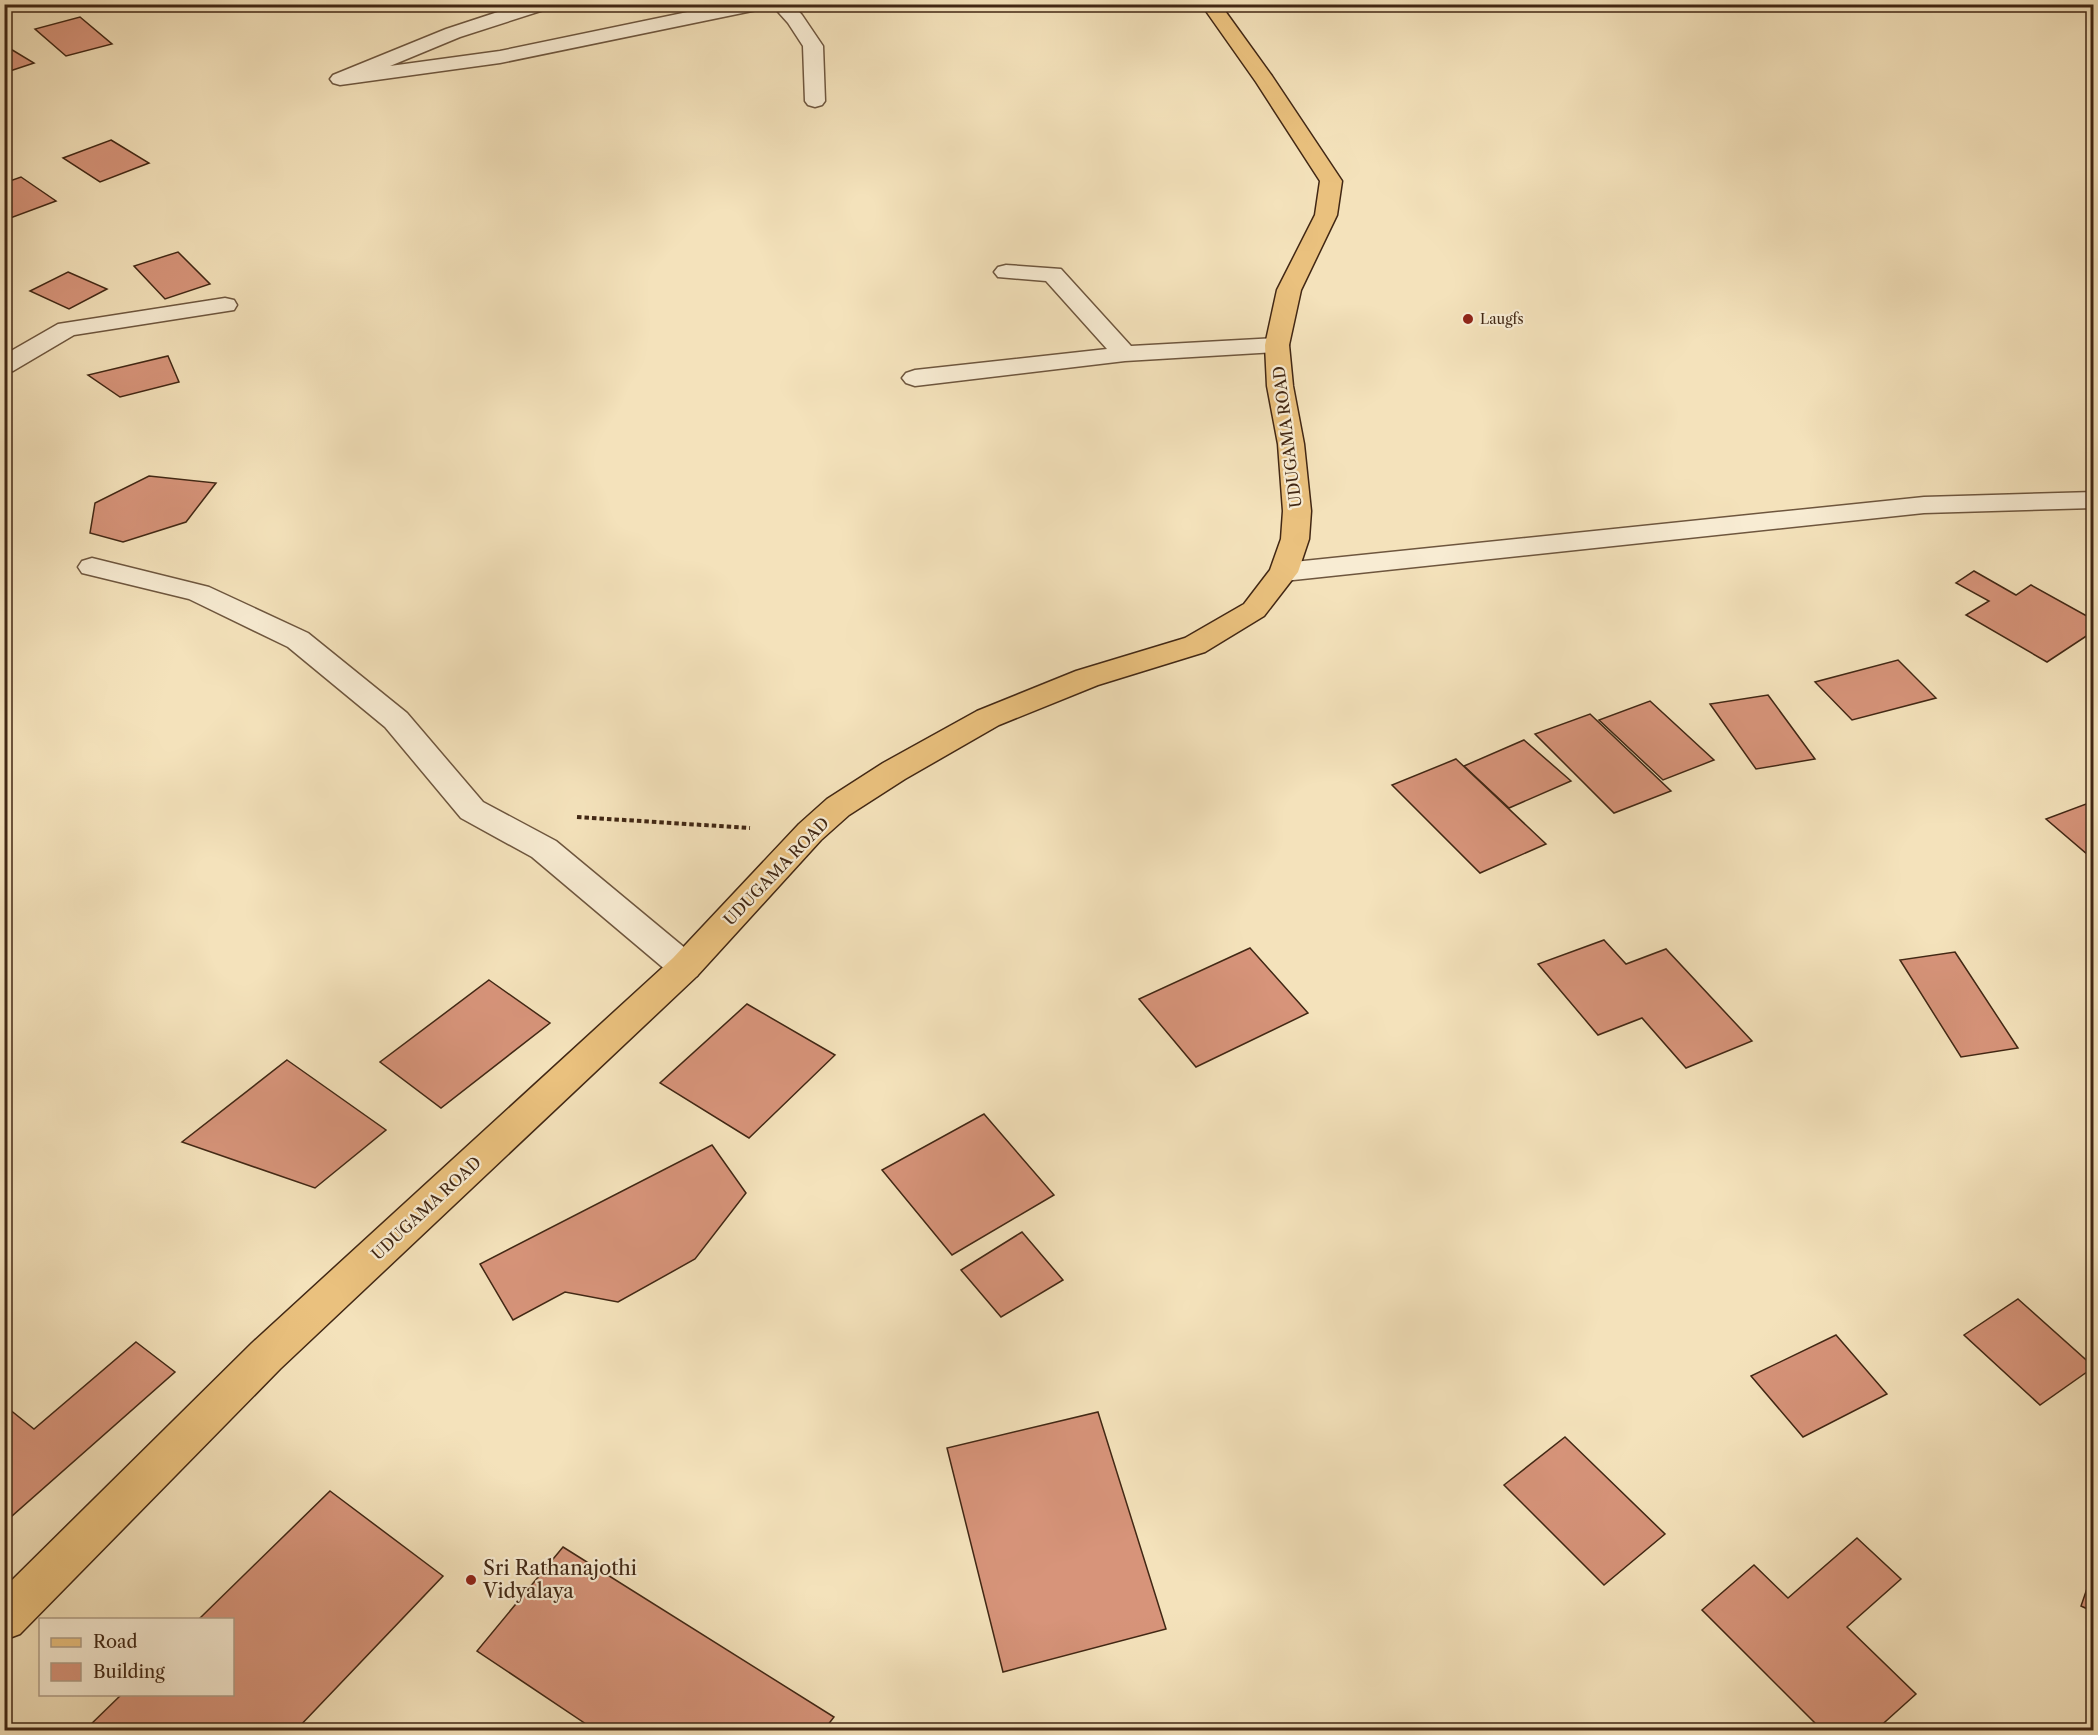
<svg xmlns="http://www.w3.org/2000/svg" width="2098" height="1735" font-family="'Libre Caslon Text',serif">
	<rect width="100%" height="100%" fill="#f4e2bb"/>
	<filter id="stains"><feTurbulence type="fractalNoise" baseFrequency=".00333" numOctaves="4"/><feColorMatrix values="0 0 0 0 .2 0 0 0 0 .09 0 0 0 0 .02 0 0 0 .5 -.17"/></filter>
	<radialGradient id="worn" r=".72"><stop offset=".6" stop-color="#630" stop-opacity="0"/><stop offset="1" stop-color="#630" stop-opacity=".3"/></radialGradient>
	<g fill="#d7947a" stroke="#412714" stroke-width="1.5">
		<path d="M80 17 112 44 66 56 35 29Z"/>
		<path d="M4 45 34 63 4 73Z"/>
		<path d="M111 140 149 163 100 182 63 158Z"/>
		<path d="M21 177 56 201 5 220 4 183Z"/>
		<path d="M178 252 210 284 165 299 134 266Z"/>
		<path d="M68 272 107 289 69 309 30 291Z"/>
		<path d="M168 356 179 382 120 397 88 375Z"/>
		<path d="M149 476 216 483 186 522 123 542 90 533 95 503Z"/>
		<path d="M1974 571 2016 595 2031 585 2094 620V631L2047 662 1966 615 1989 601 1956 583Z"/>
		<path d="M1898 660 1936 698 1852 720 1815 682Z"/>
		<path d="M1768 695 1815 759 1756 769 1710 704Z"/>
		<path d="M1650 701 1714 760 1663 780 1599 720Z"/>
		<path d="M1590 714 1671 791 1614 813 1535 734Z"/>
		<path d="M1524 740 1571 781 1509 808 1464 766Z"/>
		<path d="M1456 759 1546 844 1480 873 1392 785Z"/>
		<path d="M2094 801V860L2046 819Z"/>
		<path d="M1604 940 1626 964 1666 949 1752 1041 1686 1068 1642 1018 1598 1035 1538 964Z"/>
		<path d="M1250 948 1308 1013 1196 1067 1139 999Z"/>
		<path d="M1955 952 2018 1048 1961 1057 1900 960Z"/>
		<path d="M489 980 550 1023 441 1108 380 1062Z"/>
		<path d="M747 1004 835 1055 749 1138 660 1083Z"/>
		<path d="M287 1060 386 1130 315 1188 182 1142Z"/>
		<path d="M984 1114 1054 1195 952 1255 882 1170Z"/>
		<path d="M712 1145 746 1193 695 1259 618 1302 565 1292 513 1320 480 1264Z"/>
		<path d="M1022 1232 1063 1280 1001 1317 961 1270Z"/>
		<path d="M2018 1299 2094 1367 2040 1405 1964 1335Z"/>
		<path d="M1836 1335 1887 1394 1803 1437 1751 1376Z"/>
		<path d="M136 1342 175 1372 4 1523V1405L34 1429Z"/>
		<path d="M1098 1412 1166 1629 1003 1672 947 1448Z"/>
		<path d="M1565 1437 1665 1534 1604 1585 1504 1485Z"/>
		<path d="M330 1491 443 1576 296 1730H85L122 1694H232V1620H198Z"/>
		<path d="M1857 1538 1901 1579 1847 1627 1916 1694 1876 1730H1822L1702 1610 1754 1565 1788 1598Z"/>
		<path d="M563 1547 834 1717 824 1730H595L477 1651Z"/>
		<path d="M2094 1568V1612L2081 1606Z"/>
	</g>
	<g fill="none" stroke-linecap="round" stroke-linejoin="round">
		<defs>
			<g id="minor">
				<path d="M522 4H552L550 8 460 37 390 66 500 51 726 4H766L764 8 757 10 500 63 340 85 333 83 330 79 333 75 446 29Z"/>
				<path d="M771 4H792L802 15 823 46 825 101 822 105 815 107 808 105 805 101 803 46 788 23Z"/>
				<path d="M1006 265 1061 269 1131 346 1277 338 1286 340 1289 345 1286 350 1277 352 1125 361 915 386 906 383 902 378 906 373 915 370 1107 349 1046 281 998 277 994 272 998 267Z"/>
				<path d="M225 298 234 300 237 305 234 310 74 335 13 371 4 373V355L58 324Z"/>
				<path d="M2094 492V508L1924 513 1284 581 1274 578 1270 572 1274 566 1284 563 1924 497Z"/>
				<path d="M92 558 209 587 308 633 407 713 483 802 556 841 697 958 702 967 697 976 685 980 673 976 532 857 461 818 385 727 288 647 189 599 82 573 78 567 82 561Z"/>
			</g>
			<path id="major" d="M1201 4H1220L1272 76 1342 181 1337 215 1301 290 1289 345 1293 386 1304 444 1311 511 1309 539 1298 572 1264 616 1205 652 1098 685 999 725 905 779 849 815 821 840 697 976 280 1369 20 1634 4 1640V1588L252 1343 673 958 799 824 827 799 883 763 977 711 1076 671 1185 638 1244 604 1270 570 1281 539 1283 511 1278 444 1267 386 1265 345 1277 290 1315 215 1320 181 1256 82Z"/>
		</defs>
		<use href="#minor" stroke="#6e563e" stroke-width="3"/>
		<use href="#major" stroke="#412714" stroke-width="3"/>
		<path stroke="#412714" stroke-width="4" stroke-dasharray="4.5 3" stroke-linecap="butt" d="M577 817 750 828"/>
		<use href="#minor" fill="#f8ecd3" fill-rule="evenodd"/>
		<use href="#major" fill="#eac17e" fill-rule="evenodd"/>
	</g>
	<g fill="#8f2418" stroke="#f8ecd3" stroke-width="2">
		<circle cx="1468" cy="319" r="6"/>
		<circle cx="471" cy="1580" r="6"/>
	</g>
	<g text-anchor="middle" dominant-baseline="central" stroke-width="4.5" stroke-linejoin="round" paint-order="stroke">
		<g font-size="14" fill="#412714" stroke="#f8ecd3" text-anchor="start">
			<text x="1480" y="319">Laugfs</text>
		</g>
		<g font-size="16" fill="#412714" stroke="#f8ecd3">
			<text transform="translate(1287 437) rotate(-97)">UDUGAMA ROAD</text>
			<text transform="translate(776 871) rotate(-46)">UDUGAMA ROAD</text>
			<text transform="translate(426 1208) rotate(-43)">UDUGAMA ROAD</text>
		</g>
		<g font-size="20" fill="#412714" stroke="#f8ecd3" text-anchor="start">
			<text x="483" y="1568">Sri Rathanajothi<tspan x="483" dy="23">Vidyalaya</tspan></text>
		</g>
	</g>
	<rect width="2098" height="1735" fill="none" stroke="#f4e2bb" stroke-width="24"/>
	<rect x="6" y="6" width="2086" height="1723" fill="none" stroke="#412714" stroke-width="3"/>
	<rect x="12" y="12" width="2074" height="1711" fill="none" stroke="#412714" stroke-width="1.5"/>
	<rect x="39" y="1618" width="195" height="78" fill="#f8ecd3" stroke="#af9d87" stroke-width="1.5"/>
	<rect x="51" y="1638" width="30" height="9" fill="#eac17e" stroke="#af9d87" stroke-width="1.5"/>
	<text x="93" y="1648" font-size="18" fill="#412714">Road</text>
	<rect x="51" y="1663" width="30" height="18" fill="#d7947a" stroke="#af9d87" stroke-width="1.5"/>
	<text x="93" y="1678" font-size="18" fill="#412714">Building</text>
	<rect width="100%" height="100%" filter="url(#stains)"/>
	<rect width="100%" height="100%" fill="url(#worn)"/>
</svg>
